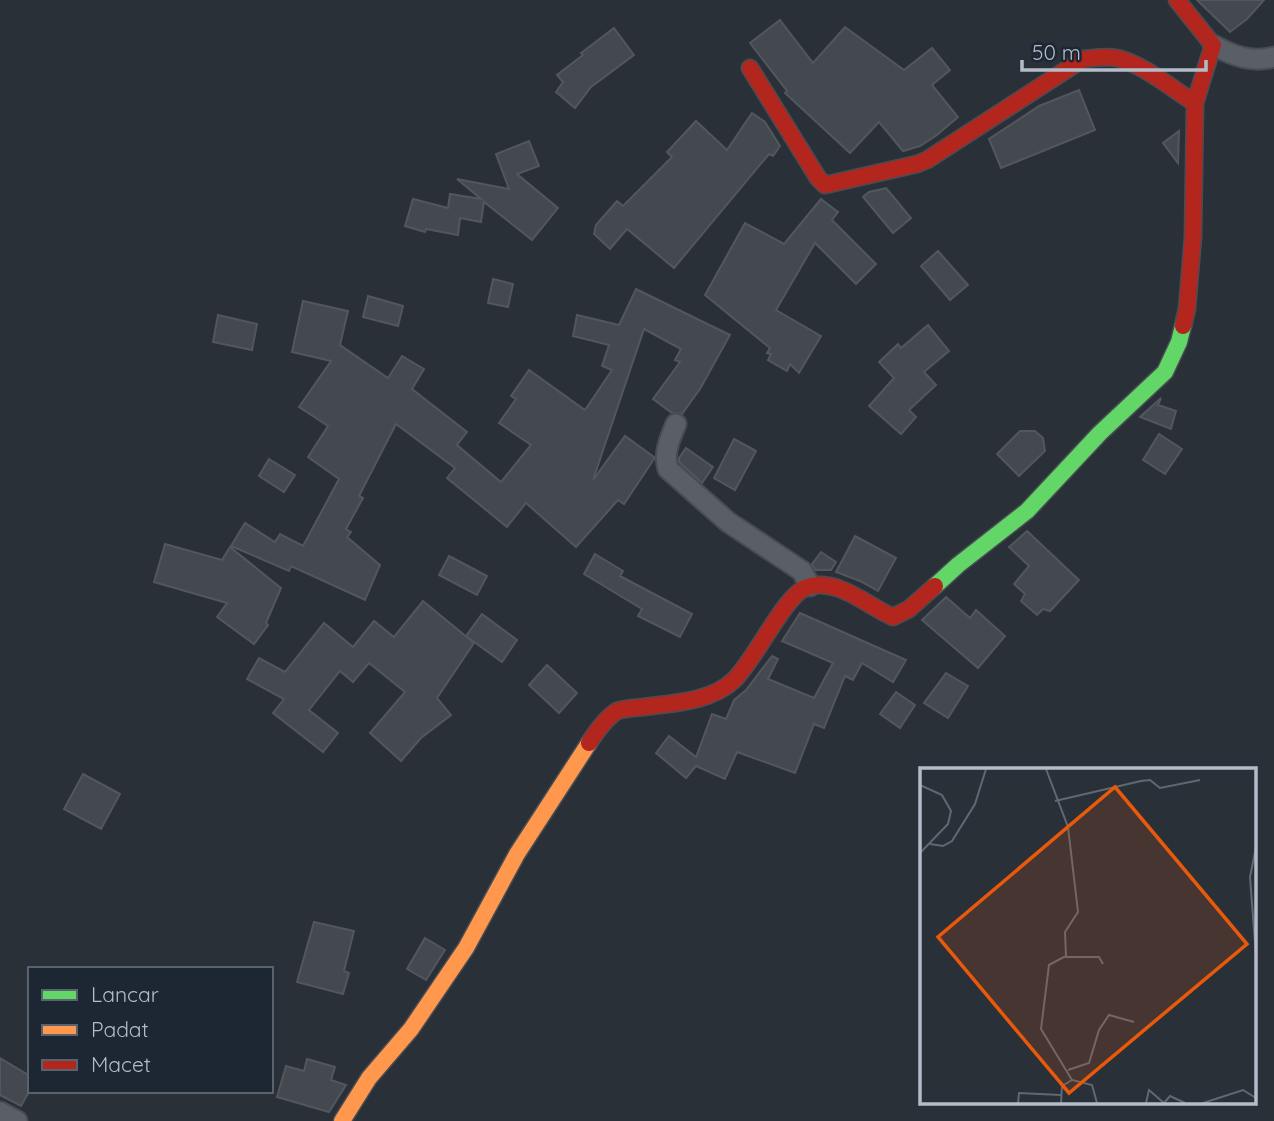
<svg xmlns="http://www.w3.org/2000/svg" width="1274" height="1121" font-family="Quicksand,sans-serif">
	<rect width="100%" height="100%" fill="#2a3038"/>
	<g fill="#444950" stroke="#52575f" stroke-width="2">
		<path d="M1197 0H1264L1247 19 1230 32Z"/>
		<path d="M780 20 813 63 845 27 904 70 932 48 950 70 932 85 958 117 937 135 920 146 903 151 879 122 850 153 785 93 787 91 750 43Z"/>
		<path d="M614 28 634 55 591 87 575 108 556 92 563 82 557 75 583 55 581 53Z"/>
		<path d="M1079 90 1095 130 1001 168 989 139 1039 106Z"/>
		<path d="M752 113 765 122 780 146 773 156 769 154 674 268 627 229 610 249 594 234 596 225 617 201 623 206 672 157 667 152 696 121 727 150Z"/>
		<path d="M1179 131 1178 163 1163 143Z"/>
		<path d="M529 141 539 166 517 174 558 208 532 240 484 202 481 222 460 218 458 235 426 229 425 232 405 226 413 199 448 208 450 194 481 199 457 179 509 189 496 154Z"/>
		<path d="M886 188 911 218 893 233 863 197 869 192Z"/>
		<path d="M821 199 838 212 832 220 876 264 856 284 815 243 776 310 821 336 799 373 790 364 787 371 768 360 771 354 767 353 770 348 705 295 745 223 784 244Z"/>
		<path d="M938 251 968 285 950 300 921 266Z"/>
		<path d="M493 279 513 284 508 307 488 303Z"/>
		<path d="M636 289 730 335 700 389 682 414 672 413 653 399 680 362 675 360 681 349 644 329 593 480 625 436 654 457V459L624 504 618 500 576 547 526 503 507 527 447 478 455 468 396 424 359 496 363 498 346 529 351 532 347 537 380 565 365 600 291 566 289 571 231 546 245 523 275 542 280 534 303 546 339 479 308 457 328 426 299 407 331 361 292 352 303 301 348 311 340 345 388 378 402 356 424 369 412 389 467 432 457 445 501 482 531 445 499 423 516 399 511 396 529 370 585 410 612 370 602 366 609 345 573 336 577 315 619 325Z"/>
		<path d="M368 296 403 306 398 326 363 317Z"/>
		<path d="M218 315 257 324 252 350 213 342Z"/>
		<path d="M928 325 949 351 924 372 936 385 909 410 916 417 901 434 869 406 894 378 879 362 898 344 901 348Z"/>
		<path d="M1161 398 1158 405 1176 411 1171 429 1140 417Z"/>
		<path d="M1020 431H1035L1043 438 1045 451 1019 476 997 454Z"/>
		<path d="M1159 434 1182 449 1165 474 1143 460Z"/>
		<path d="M734 439 756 451 735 490 714 478Z"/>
		<path d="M686 448 713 467 702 483 679 462V458Z"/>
		<path d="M269 459 295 475 284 492 259 476Z"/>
		<path d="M1027 531 1079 580 1050 611 1043 609 1037 615 1021 601 1025 594 1014 584 1029 566 1009 547Z"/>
		<path d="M855 536 896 558 878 591 860 581 836 572Z"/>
		<path d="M165 544 222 560 230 547 281 588 266 623 268 625 254 644 217 617 227 603 154 582Z"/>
		<path d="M821 552 836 562 831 570H815L812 564Z"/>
		<path d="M595 554 623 571 620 576 692 614 680 637 638 616 642 609 584 574Z"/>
		<path d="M449 556 487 576 477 595 439 575Z"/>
		<path d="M946 597 970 618 976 610 1005 636 978 668 922 620Z"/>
		<path d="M423 601 474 643 437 698 451 715 421 738 401 761 370 733 405 692 369 663 353 682 340 671 309 710 338 733 323 752 273 713 284 699 247 679 259 658 285 672 324 623 353 647 374 621 394 637Z"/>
		<path d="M800 613 906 660 893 682 862 663 853 680 845 676 824 728 814 724 795 773 737 752 725 779 696 766 686 778 656 753 669 736 696 757 712 714 726 719 734 700 746 690 772 656 778 659 768 679 814 698 833 663 782 641Z"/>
		<path d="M482 614 517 640 502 662 466 636Z"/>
		<path d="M547 665 577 693 559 713 529 685Z"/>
		<path d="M946 673 968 686 948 718 924 703Z"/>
		<path d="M896 692 915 705 900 728 880 714Z"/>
		<path d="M83 774 120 794 101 829 64 809Z"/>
		<path d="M314 922 354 931 344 971 349 973 343 994 297 982Z"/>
		<path d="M425 938 445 950 426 980 407 969Z"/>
		<path d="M0 1058 30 1076V1090L21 1106 0 1095Z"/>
		<path d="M307 1059 335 1067 331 1080 346 1085 329 1112 277 1097 286 1066 304 1071Z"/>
	</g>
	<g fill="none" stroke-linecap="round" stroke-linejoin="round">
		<defs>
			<g id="street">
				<path d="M1213 45C1233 56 1252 63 1274 57"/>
				<path d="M676 424C670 439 663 453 668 469L728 522 802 571 810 586"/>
				<path d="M0 1112 17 1121"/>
			</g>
			<path id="fast" d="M935 586 958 565 1027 511 1100 433 1165 372 1179 342 1183 326"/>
			<path id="slow" d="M342 1121 369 1078 411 1029 466 948 517 854 589 743"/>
			<g id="jam">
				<path d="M1177 0 1213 45 1195 103 1193 237 1187 309 1183 326"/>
				<path d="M750 68 818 178 825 185 917 164 927 160 1083 59C1094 58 1106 56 1117 58 1143 64 1172 89 1195 103"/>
				<path d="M589 743C596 732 606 718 617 711 624 708 636 708 644 707 673 703 711 702 734 680 754 661 785 596 805 588 835 575 867 606 893 617L909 609 935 586"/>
			</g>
		</defs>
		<use href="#street" stroke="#484c53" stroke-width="23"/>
		<use href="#fast" stroke="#484c53" stroke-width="19"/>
		<use href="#slow" stroke="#484c53" stroke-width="19"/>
		<use href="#jam" stroke="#484c53" stroke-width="19"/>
		<use href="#street" stroke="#5a5e66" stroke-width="19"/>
		<use href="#fast" stroke="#63d668" stroke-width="16"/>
		<use href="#slow" stroke="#ff974d" stroke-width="16"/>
		<use href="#jam" stroke="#b3261e" stroke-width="16"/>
	</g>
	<g transform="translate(920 768)">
		<rect width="336" height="336" fill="#2a3038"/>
		<path fill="none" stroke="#616872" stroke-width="2" d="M126 1 148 59 158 144 145 164 146 188 129 197 121 261 152 312 172 317 177 335M0 17 22 27 31 43 28 56 0 85M135 33 221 13 230 12 240 20 280 12M10 76 23 78 32 73 55 36 66 1M336 79 330 109 336 188M145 189H179L183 196M148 302 169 295 179 262 189 247 214 254M98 335 99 325 141 327M141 335 142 318 152 312M226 335 229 322 244 335 250 328 265 335M283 335 323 322 336 330"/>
		<path fill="#e8590c" fill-opacity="0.15" stroke="#e8590c" stroke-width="3.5" d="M195 19 327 176 149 325 18 169Z"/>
		<rect width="336" height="336" fill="none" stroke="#b4bcc9" stroke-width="3.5"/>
	</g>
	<rect x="28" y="967" width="245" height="126" fill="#1d2633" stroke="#59626f" stroke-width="2"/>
	<rect x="42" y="990" width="35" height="10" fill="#63d668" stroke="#59626f" stroke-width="2"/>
	<text x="91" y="1002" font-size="21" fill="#b4bcc9">Lancar</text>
	<rect x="42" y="1025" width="35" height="10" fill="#ff974d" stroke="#59626f" stroke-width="2"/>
	<text x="91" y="1037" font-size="21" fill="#b4bcc9">Padat</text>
	<rect x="42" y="1060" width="35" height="10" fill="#b3261e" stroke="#59626f" stroke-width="2"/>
	<text x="91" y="1072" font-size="21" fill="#b4bcc9">Macet</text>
	<path d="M1022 60v10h184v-10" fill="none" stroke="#b4bcc9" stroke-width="3.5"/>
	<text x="1032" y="60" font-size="21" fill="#b4bcc9" stroke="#1d2633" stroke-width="5" paint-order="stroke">50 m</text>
</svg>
